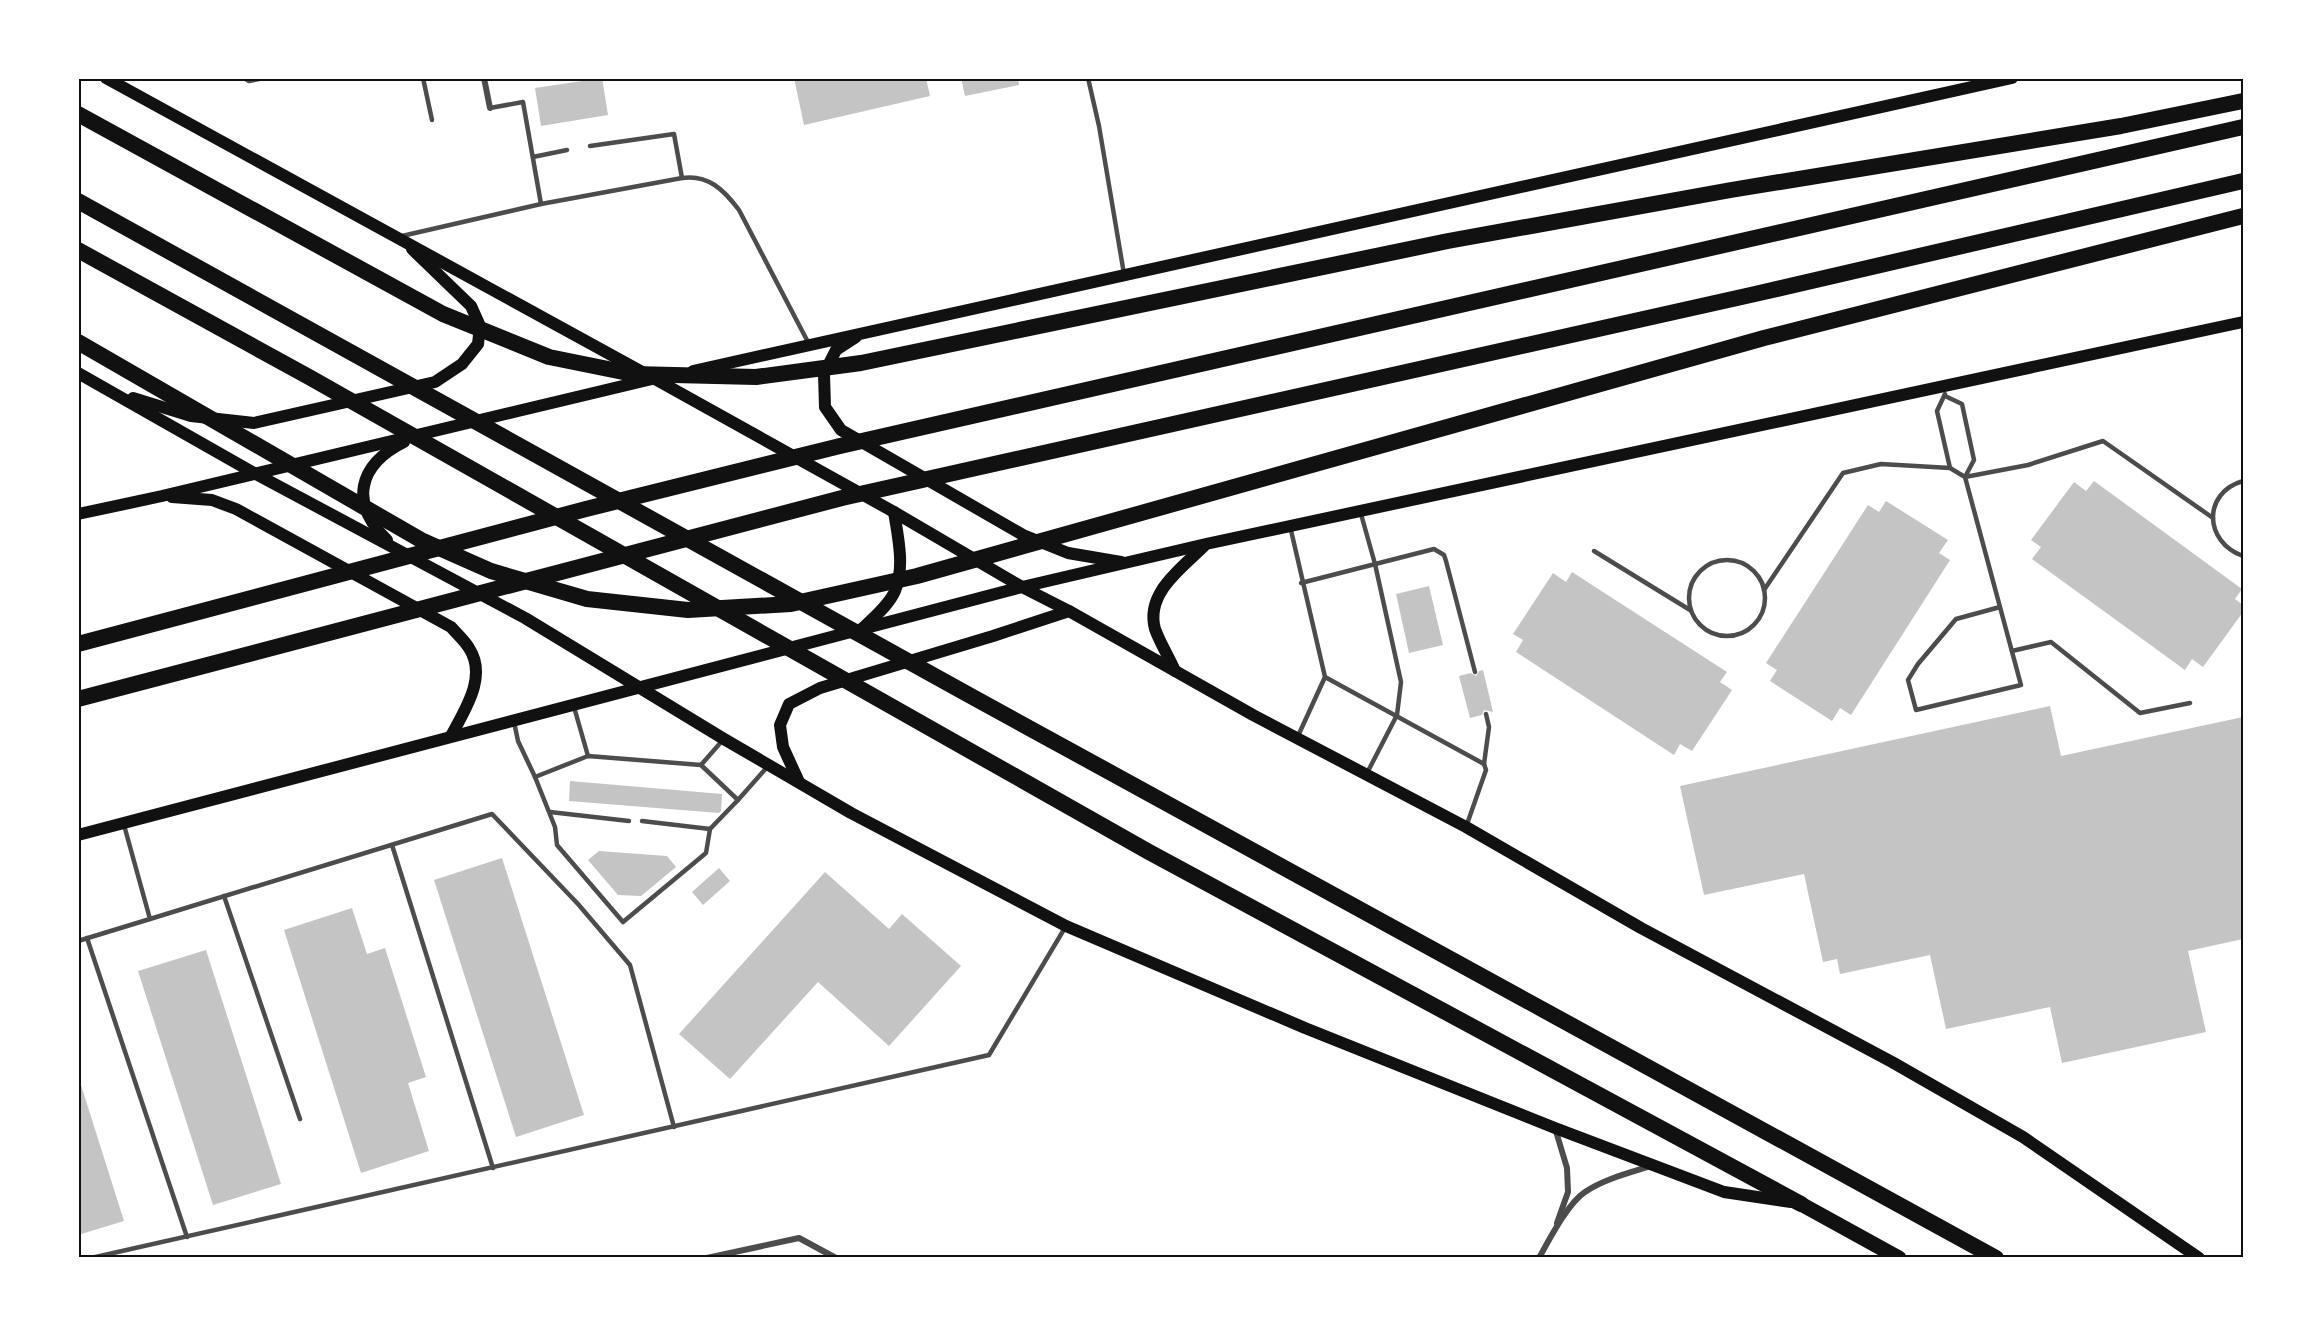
<svg xmlns="http://www.w3.org/2000/svg" width="2321" height="1336" font-family="Lato,sans-serif">
	<rect width="100%" height="100%" fill="#fff"/>
	<g fill="#c4c4c4">
		<path d="M602 78 608 115 541 126 535 88Z"/>
		<path d="M794 78H926L930 96 804 125Z"/>
		<path d="M961 78H1018L1019 85 965 96Z"/>
		<path d="M2094 481 2242 589 2235 599 2243 605V612L2203 667 2192 659 2185 670 2032 559 2041 547 2031 540 2074 482 2086 491Z"/>
		<path d="M1886 501 1948 540 1939 553 1950 560 1851 715 1840 708 1832 721 1770 681 1777 670 1766 663 1868 505 1879 512Z"/>
		<path d="M1572 572 1727 672 1720 682 1732 690 1692 751 1680 744 1674 755 1516 652 1523 640 1513 634 1553 573 1566 582Z"/>
		<path d="M1429 586 1443 645 1409 653 1396 594Z"/>
		<path d="M1483 670 1493 712 1484 710 1482 715 1470 718 1459 676 1471 673 1476 676 1479 671Z"/>
		<path d="M2050 706 2061 756 2243 717V939L2188 951 2206 1032 2062 1063 2050 1007 1946 1029 1930 955 1840 974 1837 959 1823 962 1804 874 1704 895 1680 786Z"/>
		<path d="M570 781 722 794 721 811 719 813 569 801Z"/>
		<path d="M599 851 667 856 676 867 641 896 618 895 588 860Z"/>
		<path d="M502 858 584 1115 516 1137 434 880Z"/>
		<path d="M719 868 730 881 703 905 692 892Z"/>
		<path d="M825 872 889 929 902 914 961 966 889 1046 818 982 730 1079 679 1034Z"/>
		<path d="M352 908 367 954 385 948 426 1077 408 1083 429 1151 361 1173 284 930Z"/>
		<path d="M206 950 281 1184 213 1205 138 971Z"/>
		<path d="M78 1085H81L124 1221 78 1235Z"/>
	</g>
	<g fill="none" stroke-linecap="round" stroke-linejoin="round">
		<g stroke="#4c4c4c" stroke-width="4.5">
			<path d="M244 78 249 81 264 78"/>
			<path d="M423 78 432 120"/>
			<path d="M1088 78 1099 126 1124 274"/>
			<path d="M490 108 523 102 541 204"/>
			<path d="M590 146 674 134 682 178"/>
			<path d="M533 157 567 150"/>
			<path d="M402 236 541 204 682 178C708 174 724 190 739 210L809 344"/>
			<path d="M1945 394 1937 411 1950 468"/>
			<path d="M2243 481C2202 493 2204 542 2243 556"/>
			<path d="M1361 514 1375 564 1401 682 1397 715 1366 775"/>
			<path d="M1290 526 1325 677 1298 736"/>
			<path d="M1594 551 1690 610"/>
			<circle cx="1727" cy="598" r="38"/>
			<path d="M1301 583 1434 549 1444 555 1446 561 1475 672"/>
			<path d="M1764 590 1843 473 1881 464 1950 468 1965 477 1974 460 1962 404 1945 396"/>
			<path d="M2000 607 1956 619 1918 664 1908 680 1916 710 2021 685 1965 477 2028 465 2103 441 2213 518"/>
			<path d="M2012 651 2051 642 2140 713 2190 703"/>
			<path d="M1325 677 1484 764 1486 770 1466 827"/>
			<path d="M574 707 588 756"/>
			<path d="M514 722 518 741 535 777 588 756 701 765 722 741"/>
			<path d="M1484 764 1489 727 1486 714"/>
			<path d="M701 765 738 800 769 765"/>
			<path d="M535 777 555 827 557 845 623 922 706 853 710 829 738 800"/>
			<path d="M550 812 629 821"/>
			<path d="M642 821 710 829"/>
			<path d="M392 845 493 1168"/>
			<path d="M224 896 300 1119"/>
			<path d="M150 919 492 814 578 904 630 965 674 1127"/>
			<path d="M87 938 187 1237"/>
			<path d="M78 941 150 919 124 825"/>
			<path d="M91 1258 989 1055 1066 926"/>
		</g>
		<g stroke="#4c4c4c" stroke-width="6">
			<path d="M484 78 490 108"/>
			<path d="M1555 1128 1567 1168 1568 1192 1557 1223"/>
			<path d="M707 1258 799 1238 836 1258"/>
			<path d="M1539 1258C1549 1240 1568 1203 1585 1192 1604 1179 1629 1173 1651 1166"/>
		</g>
		<g stroke="#111" stroke-width="12">
			<path d="M106 78 655 379 894 512 1022 587 1069 611 1253 715 1466 827 1641 928 1892 1062 2023 1137 2199 1258"/>
			<path d="M856 337 836 350 824 374 825 407 841 430 1023 535 1068 553 1121 562"/>
			<path d="M693 371 2012 78"/>
			<path d="M78 373 254 473 525 618 724 739 851 813 1066 926 1305 1028 1555 1128 1724 1192 1791 1202"/>
			<path d="M133 398 191 416 254 423 435 382 462 364 478 344 480 326 471 306 412 249"/>
			<path d="M172 497 212 500 236 509 451 627C457 634 465 641 469 648 488 677 464 711 451 736"/>
			<path d="M78 514 162 496 652 379"/>
			<path d="M387 540C349 503 358 465 404 442"/>
			<path d="M864 627C874 617 889 605 895 591 905 567 898 537 894 512"/>
			<path d="M1175 671C1169 657 1160 643 1155 629 1145 593 1182 568 1204 546"/>
			<path d="M799 782 783 747 780 725 789 704 820 688 993 636 1069 611"/>
			<path d="M78 835 1022 587 1206 544 2243 322"/>
		</g>
		<path stroke="#111" stroke-width="15" d="M1801 1204 1899 1258"/>
		<g stroke="#111" stroke-width="16">
			<path d="M78 114 443 314 549 357 633 374 756 377 861 363 1448 241 1731 190 2121 126 2243 101"/>
			<path d="M78 201 969 695 1996 1258"/>
			<path d="M78 250 309 377 1149 852 1801 1204"/>
			<path d="M78 342 421 540 491 571 587 599 688 610 791 604 917 576 1764 338 2243 216"/>
			<path d="M78 644 586 509 840 446 2243 127"/>
			<path d="M78 699 842 498 1755 294 2243 181"/>
		</g>
	</g>
	<rect width="2321" height="1336" fill="none" stroke="#ffffff" stroke-width="159"/>
	<rect x="80" y="80" width="2162" height="1176" fill="none" stroke="#111" stroke-width="2"/>
</svg>
